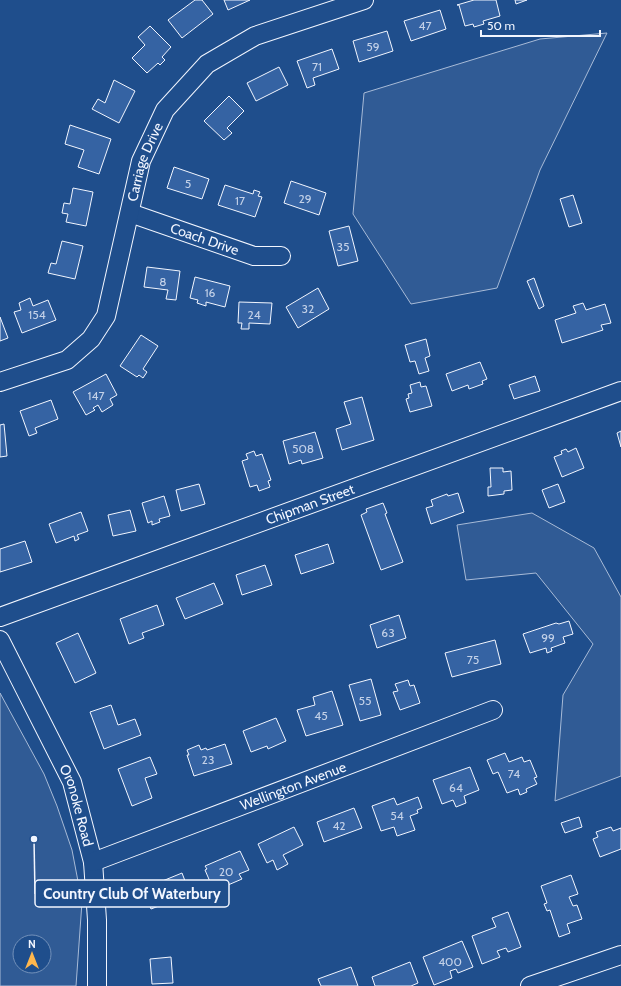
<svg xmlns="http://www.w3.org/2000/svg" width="621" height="986" font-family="Cabin,sans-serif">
	<rect width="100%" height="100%" fill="#1f4e8c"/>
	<g fill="#305b95" stroke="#a8bbd7" fill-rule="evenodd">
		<path d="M607 33 540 170 497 288 411 304 353 214 364 93 540 39Z"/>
		<path d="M532 513 594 548 621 597V776L555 801 563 695 593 644 536 573 466 580 457 525Z"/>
		<path d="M0 693 44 774 57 806 72 850 82 902 76 986H0ZM20 942H44V966H20Z"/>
	</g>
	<g fill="#3563a3" stroke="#f2f6ff">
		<path d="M195 0H202L213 14 182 38 168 20Z"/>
		<path d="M224 0H250L228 10Z"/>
		<path d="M474 0H496L500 16 483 21 484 24 474 27 473 24 465 26 459 5H457Z"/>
		<path d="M515 0H527L516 4Z"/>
		<path d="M440 10 446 29 411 41 404 21Z"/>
		<path d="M150 26 171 47 162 57 165 60 160 65 158 63 147 73 132 58 145 45 138 37Z"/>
		<path d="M387 31 393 51 359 62 353 41Z"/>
		<path d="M332 49 339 69 313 78 315 85 307 88 297 61Z"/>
		<path d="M279 67 288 85 256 101 247 83Z"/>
		<path d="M114 80 135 91 119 123 92 109 98 99 105 103Z"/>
		<path d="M229 96 244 111 227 128 232 133 224 140 204 121Z"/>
		<path d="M70 125 111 139 99 174 78 167 84 150 65 144Z"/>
		<path d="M174 167 209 179 202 199 167 188Z"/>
		<path d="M291 181 326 193 319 215 284 203Z"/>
		<path d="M225 185 253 194 254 190 260 192 258 196 262 197 255 217 218 205Z"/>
		<path d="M73 188 93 192 86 226 66 222 68 214 62 213 64 203 70 204Z"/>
		<path d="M573 195 582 223 569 227 560 199Z"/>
		<path d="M349 226 358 261 338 266 329 231Z"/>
		<path d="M62 241 83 246 75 279 48 273 51 263 56 264Z"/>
		<path d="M147 267 180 271 176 300 166 299 168 290 144 287Z"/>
		<path d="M195 277 230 286 225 307 206 302V306L197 303 198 300 190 298Z"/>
		<path d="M534 278 544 306 539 309 527 281Z"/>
		<path d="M318 288 329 309 298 328 286 307Z"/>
		<path d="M30 298 33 306 48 300 56 320 22 333 14 312 21 310 19 303Z"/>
		<path d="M239 302 272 303 270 324 249 323V329H241L242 323H238Z"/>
		<path d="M583 303 586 310 605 304 611 323 601 325 603 330 562 343 555 320 576 313 573 306Z"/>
		<path d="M0 317 8 338 0 341Z"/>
		<path d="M141 335 158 346 143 369 147 372 143 378 139 375 137 377 120 366Z"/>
		<path d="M426 339 430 356 425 358 429 371 419 374 415 361 410 362 405 345Z"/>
		<path d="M480 362 487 379 482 381 483 384 469 389 468 385 452 391 446 374Z"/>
		<path d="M106 374 117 395 110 399 113 405 102 412 98 405 93 408 95 410 86 415 73 392Z"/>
		<path d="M535 376 540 391 514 399 509 385Z"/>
		<path d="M420 382 421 387 426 386 432 406 410 412 406 399 409 398 408 394 412 393 410 385Z"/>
		<path d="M362 397 374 440 342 450 336 429 351 424 344 402Z"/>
		<path d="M51 400 58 419 35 428 37 433 29 436 20 411Z"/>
		<path d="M4 424 7 456 0 457V425Z"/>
		<path d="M621 431V447L617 433Z"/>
		<path d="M315 432 323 458 302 464 301 460 289 464 283 441Z"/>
		<path d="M576 448 584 468 562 477 554 457 562 454 561 451 566 449 568 452Z"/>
		<path d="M254 451 256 456 262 454 271 480 268 481 270 487 259 491 257 485 250 487 242 461 248 459 246 454Z"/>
		<path d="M490 468H503V472L511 471 512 490 504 491V494L488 496V487H491Z"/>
		<path d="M199 484 205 504 181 511 176 490Z"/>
		<path d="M558 484 565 502 549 508 542 490Z"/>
		<path d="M458 493 464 512 431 524 426 508 433 506 431 500 447 494 448 496Z"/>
		<path d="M164 496 170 516 159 519 160 522 152 525V521L148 523 142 503Z"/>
		<path d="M383 503 387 513 385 514 403 562 381 570 361 515 367 512 366 509Z"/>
		<path d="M130 510 136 531 113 536 108 515Z"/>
		<path d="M81 512 88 531 77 535 79 539 75 541 74 536 56 543 49 524Z"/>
		<path d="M25 541 32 562 0 572V549Z"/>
		<path d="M328 544 334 563 301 574 295 555Z"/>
		<path d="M265 565 272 585 242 595 236 575Z"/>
		<path d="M214 583 223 604 185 619 176 598Z"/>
		<path d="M157 605 164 625 142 633 144 638 129 644 120 619Z"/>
		<path d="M399 615 406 638 377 648 370 625Z"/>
		<path d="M569 621 573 634 563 637 565 643 551 648 552 651 547 653 546 648 530 653 523 634 556 623 559 624Z"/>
		<path d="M78 633 96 673 75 683 56 643Z"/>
		<path d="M495 640 501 664 452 677 445 653Z"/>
		<path d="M371 679 381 715 360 721 349 685Z"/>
		<path d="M408 680 410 686 414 685 420 703 400 710 393 692 398 691 395 684Z"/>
		<path d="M332 691 343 725 306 736 297 710 315 705 313 697Z"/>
		<path d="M111 705 118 725 135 719 141 735 104 749 90 712Z"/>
		<path d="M276 718 286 741 268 749 267 746 251 752 243 731Z"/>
		<path d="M225 744 232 764 194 776 187 755H189L187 750 199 745 201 750 206 748 207 750Z"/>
		<path d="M505 753 509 762 522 757 524 762 530 760 537 777 534 778 537 784 526 789 527 792 520 795 518 789 507 793 498 772 493 774 487 760Z"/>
		<path d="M150 757 157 774 145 778 152 798 132 806 118 769Z"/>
		<path d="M470 767 479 790 464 796 466 803 456 807 453 800 442 804 433 780Z"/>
		<path d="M418 797 422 808 417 810 418 813 410 816 415 830 397 836 394 827 381 831 372 806 394 798 397 805Z"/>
		<path d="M354 808 362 828 324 842 317 822Z"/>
		<path d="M579 817 582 827 565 833 561 823Z"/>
		<path d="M294 827 303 845 283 855 288 864 277 870 273 860 267 863 258 844Z"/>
		<path d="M611 827 613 831 621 828V849L600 857 593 839 598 837 596 832Z"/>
		<path d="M240 851 249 870 239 874 242 879 214 891 205 870 207 869 205 866Z"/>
		<path d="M182 873 190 894 151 909 143 889Z"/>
		<path d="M571 875 578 894 569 897 573 906 577 905 582 919 567 924 570 933 559 937 550 910 547 911 544 904 547 903 541 886Z"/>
		<path d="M508 912 521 947 508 952 506 948 497 951 500 957 482 964 472 936 496 927 492 918Z"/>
		<path d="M462 941 473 967 458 973 456 969 450 971 452 978 434 985 423 957Z"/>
		<path d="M171 957 173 983 152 984 150 959Z"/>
		<path d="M410 962 418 983 411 986H375L372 977Z"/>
		<path d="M351 967 358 986H321L318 979Z"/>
	</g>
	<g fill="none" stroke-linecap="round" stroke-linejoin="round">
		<defs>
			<g id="minor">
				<path id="s1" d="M130 213 254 256H281"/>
				<path id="s2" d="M0 382 67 360 91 339 106 316 141 161 165 110 207 64 255 36 364 0"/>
				<path id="s3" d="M0 617 621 391"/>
				<path id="s4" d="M0 640 72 782 93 862 97 920V986"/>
				<path id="s5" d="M93 862 493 710"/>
				<path d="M530 986 621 955"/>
			</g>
		</defs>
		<use href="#minor" stroke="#f2f6ff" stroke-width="20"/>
		<use href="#minor" stroke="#1f4e8c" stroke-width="18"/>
	</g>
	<g text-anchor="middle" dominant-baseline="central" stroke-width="3" stroke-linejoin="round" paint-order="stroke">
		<g font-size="12" fill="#c3d1e8">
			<text x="425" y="25">47</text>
			<text x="373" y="46">59</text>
			<text x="317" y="66">71</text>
			<text x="188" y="183">5</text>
			<text x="305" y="198">29</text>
			<text x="240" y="200">17</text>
			<text x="343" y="246">35</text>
			<text x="163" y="281">8</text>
			<text x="210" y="292">16</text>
			<text x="308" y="308">32</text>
			<text x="37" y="314">154</text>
			<text x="254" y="314">24</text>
			<text x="96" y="395">147</text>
			<text x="303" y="448">508</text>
			<text x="388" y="632">63</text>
			<text x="548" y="637">99</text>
			<text x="473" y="659">75</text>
			<text x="365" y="700">55</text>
			<text x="321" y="715">45</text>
			<text x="208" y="759">23</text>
			<text x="514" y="773">74</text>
			<text x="456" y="787">64</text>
			<text x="397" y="815">54</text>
			<text x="339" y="825">42</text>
			<text x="226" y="871">20</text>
			<text x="450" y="961">400</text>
		</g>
		<g font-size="14" fill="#f2f6ff" stroke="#1f4e8c">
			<text stroke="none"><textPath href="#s2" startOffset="289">Carriage Drive</textPath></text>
			<text stroke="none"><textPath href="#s1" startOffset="79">Coach Drive</textPath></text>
			<text stroke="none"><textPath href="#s3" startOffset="330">Chipman Street</textPath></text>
			<text stroke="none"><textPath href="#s5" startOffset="214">Wellington Avenue</textPath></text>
			<text stroke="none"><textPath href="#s4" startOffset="183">Oronoke Road</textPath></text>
		</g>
	</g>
	<path fill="none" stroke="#f2f6ff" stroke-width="1.5" d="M34 839L35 894"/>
	<circle fill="#f2f6ff" stroke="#1f4e8c" stroke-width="1.5" cx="34" cy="839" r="4"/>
	<rect fill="#1f4e8c" stroke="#f2f6ff" stroke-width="1.5" x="35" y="880" width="194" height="27" rx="4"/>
	<g font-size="15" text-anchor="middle" font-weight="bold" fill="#f2f6ff">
		<text x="132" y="899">Country Club Of Waterbury</text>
	</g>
	<g transform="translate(32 954)"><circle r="19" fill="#1f4e8c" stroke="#7391ba"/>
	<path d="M0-3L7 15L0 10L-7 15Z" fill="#ffb74d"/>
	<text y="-6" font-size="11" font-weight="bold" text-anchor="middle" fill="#f2f6ff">N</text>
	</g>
	<path d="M481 30v6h119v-6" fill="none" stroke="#f2f6ff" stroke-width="2"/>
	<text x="487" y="30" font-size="12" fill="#f2f6ff" stroke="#1f4e8c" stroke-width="3" paint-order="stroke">50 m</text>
</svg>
